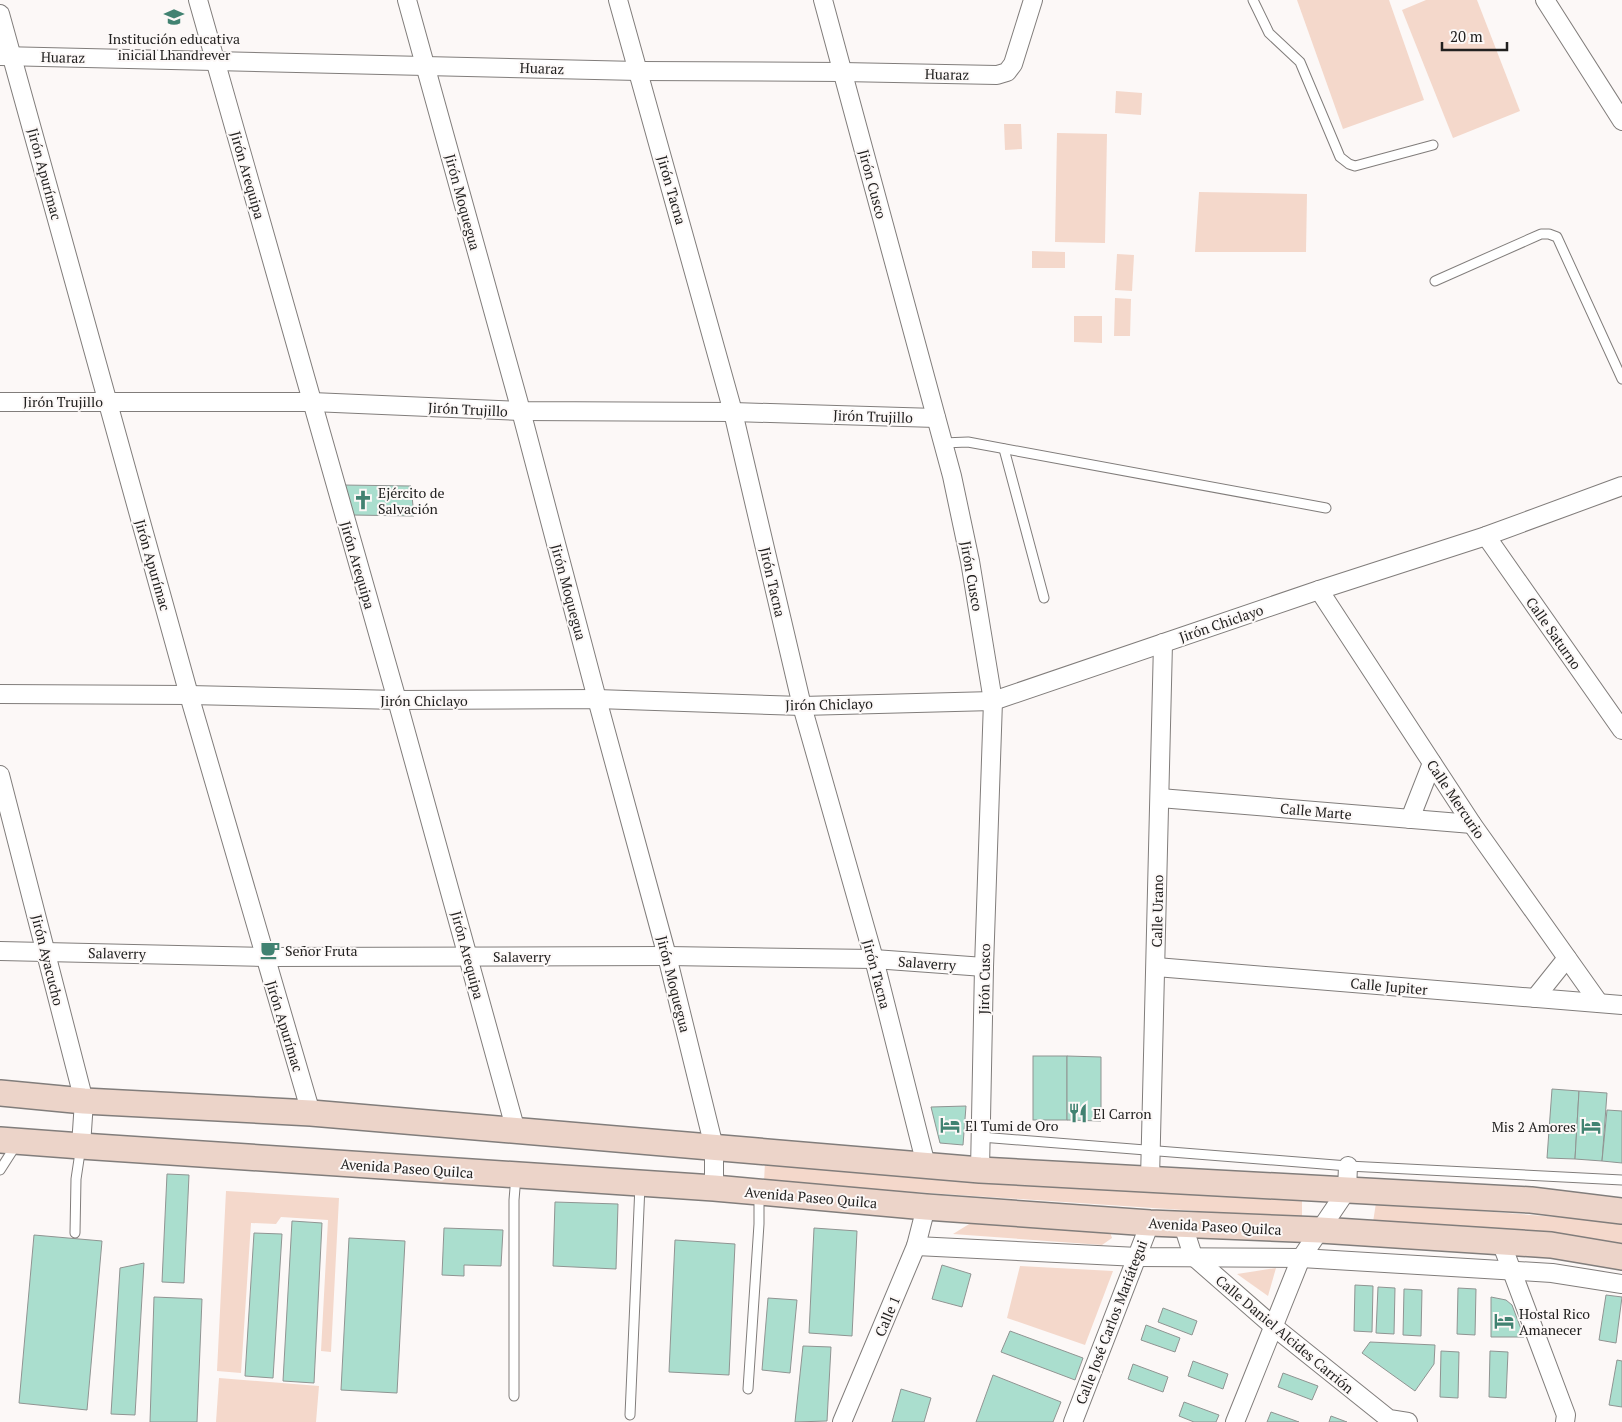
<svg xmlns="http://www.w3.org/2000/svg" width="1622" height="1422" font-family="'PT Serif',serif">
	<rect width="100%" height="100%" fill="#fcf8f7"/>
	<g fill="#f4d8cb">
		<path d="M1297 0H1389L1424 100 1343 129Z"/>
		<path d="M1426 0H1477L1520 111 1453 138 1402 10Z"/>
		<path d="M1116 91 1142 93 1141 115 1115 113Z"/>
		<path d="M1004 124H1021L1022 149 1005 150Z"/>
		<path d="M1057 133 1107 134 1105 243 1055 242Z"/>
		<path d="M1199 192 1307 194 1306 252H1195Z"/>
		<path d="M1032 251 1065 252V268H1032Z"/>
		<path d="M1117 254 1134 255 1132 291 1115 290Z"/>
		<path d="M1115 298 1131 299 1130 336H1114Z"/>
		<path d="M1074 316H1102V343L1074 342Z"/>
		<path d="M765 1162 1302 1199V1218L764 1182Z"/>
		<path d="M226 1191 339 1198 331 1352 321 1351 328 1220 281 1217 276 1224 251 1223 241 1373 217 1371Z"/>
		<path d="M1376 1203 1622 1222V1246L1373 1222Z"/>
		<path d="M974 1221 1108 1226 1112 1238 1102 1245 953 1234Z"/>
		<path d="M1020 1266 1113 1271 1085 1345 1007 1318Z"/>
		<path d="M1276 1268 1268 1296 1237 1274Z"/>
		<path d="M219 1378 319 1386 316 1422H216Z"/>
	</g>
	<g fill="#aadece" stroke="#909492">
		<path d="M343 485 411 486 414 516 352 515Z"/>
		<rect x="1033" y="1056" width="34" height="64"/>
		<path d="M1067 1056 1101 1057V1121L1067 1120Z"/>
		<path d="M1552 1089 1579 1091 1575 1159 1547 1158Z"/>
		<path d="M1579 1091 1607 1093 1602 1161 1575 1159Z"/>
		<path d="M966 1106 963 1145 940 1143 931 1107Z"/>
		<path d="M1607 1110 1622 1111V1163L1602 1161Z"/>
		<path d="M167 1174 189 1175 184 1283 162 1282Z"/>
		<path d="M555 1202 618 1204 616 1269 553 1266Z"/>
		<path d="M292 1221 322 1223 314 1383 283 1381Z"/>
		<path d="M444 1228 503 1230 501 1266 464 1265V1276L442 1275Z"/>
		<path d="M814 1228 857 1231 852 1336 809 1333Z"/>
		<path d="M254 1233 282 1234 273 1378 245 1376Z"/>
		<path d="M34 1235 102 1241 87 1410 19 1403Z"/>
		<path d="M349 1238 405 1241 397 1393 341 1390Z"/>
		<path d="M675 1240 735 1244 729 1375 669 1372Z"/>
		<path d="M144 1263 135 1415 111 1414 120 1268Z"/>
		<path d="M942 1265 971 1274 962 1307 932 1299Z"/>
		<path d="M1355 1285 1373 1286 1372 1332 1354 1331Z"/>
		<path d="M1378 1287 1395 1288 1394 1334 1376 1333Z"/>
		<path d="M1458 1288 1476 1289 1475 1335 1457 1334Z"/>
		<path d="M1404 1289 1422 1290 1421 1336 1403 1335Z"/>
		<path d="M1606 1295 1622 1297 1616 1343 1599 1340Z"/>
		<path d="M154 1297 202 1299 197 1422H150Z"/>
		<path d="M1491 1297 1506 1300 1512 1305 1524 1337H1491Z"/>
		<path d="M768 1298 797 1300 790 1373 762 1370Z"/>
		<path d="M1163 1308 1197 1321 1192 1335 1158 1322Z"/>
		<path d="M1146 1325 1180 1338 1175 1352 1141 1340Z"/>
		<path d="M1010 1331 1083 1358 1075 1380 1001 1352Z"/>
		<path d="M1370 1342 1435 1345 1434 1364 1415 1391 1362 1353Z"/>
		<path d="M803 1346 831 1347 827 1421 795 1422Z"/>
		<path d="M1441 1351 1459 1352 1458 1398 1440 1397Z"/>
		<path d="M1490 1351 1508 1352 1506 1398 1489 1397Z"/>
		<path d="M1617 1360 1622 1361V1407L1609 1405Z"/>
		<path d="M1193 1361 1228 1374 1223 1389 1188 1376Z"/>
		<path d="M1133 1364 1168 1377 1163 1392 1128 1379Z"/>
		<path d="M1283 1373 1318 1386 1312 1400 1278 1387Z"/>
		<path d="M993 1375 1061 1402 1053 1422H976Z"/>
		<path d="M901 1389 931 1398 924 1422H892Z"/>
		<path d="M1184 1402 1219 1415 1216 1422H1194L1179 1416Z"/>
		<path d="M1271 1412 1299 1422H1267Z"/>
		<path d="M1331 1416 1347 1422H1329Z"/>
	</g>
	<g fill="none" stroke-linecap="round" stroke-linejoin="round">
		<defs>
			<g id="service">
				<path d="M1253 0 1269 33 1300 62 1340 157 1349 164 1355 166 1433 145"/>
				<path d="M1435 281 1541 234H1549L1557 237 1622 379"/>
				<path d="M943 443 968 442 1326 508"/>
				<path d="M1004 449 1044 598"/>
				<path d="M981 1137 1348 1166 1622 1180"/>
				<path d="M0 1170 16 1145"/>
				<path d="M75 1233 76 1179 81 1146"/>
				<path d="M748 1389 759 1224V1193"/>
				<path d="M514 1396V1200L516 1176"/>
				<path d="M630 1415 640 1185"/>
			</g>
			<g id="minor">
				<path d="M198 0 397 700 516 1131"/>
				<path d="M407 0 521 411 597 699 667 956 714 1147V1188"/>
				<path d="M618 0 733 412 802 706 874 959 926 1165"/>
				<path d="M823 0 952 476 970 561 993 701 984 967 980 1170"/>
				<path d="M1545 0 1622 121"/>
				<path d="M0 14 189 695 311 1113"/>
				<path d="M1 56 638 71 842 72 997 75 1007 72 1013 64 1033 0"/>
				<path d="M0 402H312L521 411 733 412 936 418"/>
				<path d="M1486 536 1622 730"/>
				<path d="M1319 590 1472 824 1599 1003"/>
				<path d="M0 694 189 695 397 700 597 699 802 706 993 701 1319 590 1486 536 1622 486"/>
				<path d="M0 775 84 1101 81 1146"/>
				<path d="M1160 798 1472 824"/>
				<path d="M1410 819 1432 763"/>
				<path d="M0 951 264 957 667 956 874 959 984 967"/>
				<path d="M1156 967 1622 1005"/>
				<path d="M1535 998 1567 958"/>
				<path d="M1150 1179 1163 643"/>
				<path d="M1183 1225 1193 1256 1273 1326 1389 1419 1408 1422"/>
				<path d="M1501 1242 1566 1415 1565 1422"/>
				<path d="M916 1246 1138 1257 1301 1258 1552 1273 1622 1284"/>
				<path d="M842 1422 916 1246 926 1207"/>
				<path d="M1073 1422 1150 1223"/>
				<path d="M1235 1422 1301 1258 1347 1190 1348 1166"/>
			</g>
			<g id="secondary">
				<path d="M0 1093 84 1101 311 1113 980 1170 1531 1200 1622 1211"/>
				<path d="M0 1140 81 1146 714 1188 926 1207 1150 1223 1320 1230 1551 1245 1622 1257"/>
			</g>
		</defs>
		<use href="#service" stroke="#817d7b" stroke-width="11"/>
		<use href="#minor" stroke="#817d7b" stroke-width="20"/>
		<use href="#secondary" stroke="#817d7b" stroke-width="28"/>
		<use href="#service" stroke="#fff" stroke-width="9"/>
		<use href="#minor" stroke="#fff" stroke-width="18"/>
		<use href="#secondary" stroke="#ecd4c9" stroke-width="25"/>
	</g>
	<defs>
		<symbol id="school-bare" viewBox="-9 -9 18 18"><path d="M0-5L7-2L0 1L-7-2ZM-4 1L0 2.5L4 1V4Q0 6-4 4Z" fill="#418271" stroke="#fcf8f7" stroke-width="2.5" paint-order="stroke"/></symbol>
		<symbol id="church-bare" viewBox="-9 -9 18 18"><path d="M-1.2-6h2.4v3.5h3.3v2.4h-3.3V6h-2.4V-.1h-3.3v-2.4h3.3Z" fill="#418271" stroke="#fcf8f7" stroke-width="2.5" paint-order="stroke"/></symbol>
		<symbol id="cafe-bare" viewBox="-9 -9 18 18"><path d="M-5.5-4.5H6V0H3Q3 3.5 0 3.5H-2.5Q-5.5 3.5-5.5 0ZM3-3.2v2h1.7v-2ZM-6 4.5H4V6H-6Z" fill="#418271" stroke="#fcf8f7" stroke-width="2.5" paint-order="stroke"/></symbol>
		<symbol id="restaurant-bare" viewBox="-9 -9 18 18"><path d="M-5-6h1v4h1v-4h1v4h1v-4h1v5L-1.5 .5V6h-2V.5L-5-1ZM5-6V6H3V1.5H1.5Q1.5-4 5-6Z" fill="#418271" stroke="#fcf8f7" stroke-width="2.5" paint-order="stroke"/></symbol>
		<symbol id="hotel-bare" viewBox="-9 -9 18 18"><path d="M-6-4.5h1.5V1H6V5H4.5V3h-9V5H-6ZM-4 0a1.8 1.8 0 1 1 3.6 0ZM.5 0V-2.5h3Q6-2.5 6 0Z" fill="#418271" stroke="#fcf8f7" stroke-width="2.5" paint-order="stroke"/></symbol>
	</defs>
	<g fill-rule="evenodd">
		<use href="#school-bare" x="160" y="3" width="28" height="28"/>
		<use href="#church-bare" x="349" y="486" width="28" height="28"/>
		<use href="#cafe-bare" x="256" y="936" width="28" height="28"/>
		<use href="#restaurant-bare" x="1064" y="1099" width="28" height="28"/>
		<use href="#hotel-bare" x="936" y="1111" width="28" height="28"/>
		<use href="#hotel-bare" x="1577" y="1112" width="28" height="28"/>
		<use href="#hotel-bare" x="1490" y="1307" width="28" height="28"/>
	</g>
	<g text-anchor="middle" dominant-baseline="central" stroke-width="4" stroke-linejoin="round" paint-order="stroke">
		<g font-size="14" fill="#222120" stroke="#fcf8f7" text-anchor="start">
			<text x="174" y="38" text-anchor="middle">Institución educativa<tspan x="174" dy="16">inicial Lhandrever</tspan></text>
			<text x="378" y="492">Ejército de<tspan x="378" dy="16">Salvación</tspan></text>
			<text x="285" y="950">Señor Fruta</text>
			<text x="1093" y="1113">El Carron</text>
			<text x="965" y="1125">El Tumi de Oro</text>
			<text x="1576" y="1126" text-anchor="end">Mis 2 Amores</text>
			<text x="1519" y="1313">Hostal Rico<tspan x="1519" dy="16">Amanecer</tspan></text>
		</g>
		<g font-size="14" fill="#222120" stroke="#fcf8f7">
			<text transform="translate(63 57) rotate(1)">Huaraz</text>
			<text transform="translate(542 68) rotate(2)">Huaraz</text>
			<text transform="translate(947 74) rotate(1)">Huaraz</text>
			<text transform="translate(45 174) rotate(75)">Jirón Apurímac</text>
			<text transform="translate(248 175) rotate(74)">Jirón Arequipa</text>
			<text transform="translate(873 184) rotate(75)">Jirón Cusco</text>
			<text transform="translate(672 190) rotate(74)">Jirón Tacna</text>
			<text transform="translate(463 202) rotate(75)">Jirón Moquegua</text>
			<text x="63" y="401">Jirón Trujillo</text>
			<text transform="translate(468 409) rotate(3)">Jirón Trujillo</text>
			<text transform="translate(873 416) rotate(2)">Jirón Trujillo</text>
			<text transform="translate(153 565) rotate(74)">Jirón Apurímac</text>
			<text transform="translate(358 565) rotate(74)">Jirón Arequipa</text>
			<text transform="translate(972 576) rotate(80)">Jirón Cusco</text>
			<text transform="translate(773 582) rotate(77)">Jirón Tacna</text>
			<text transform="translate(569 592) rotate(75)">Jirón Moquegua</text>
			<text transform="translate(1221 623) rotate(-19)">Jirón Chiclayo</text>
			<text transform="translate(1554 633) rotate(55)">Calle Saturno</text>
			<text x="424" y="700">Jirón Chiclayo</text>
			<text transform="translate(829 704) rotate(-1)">Jirón Chiclayo</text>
			<text transform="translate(1456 799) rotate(56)">Calle Mercurio</text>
			<text transform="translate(1316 811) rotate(5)">Calle Marte</text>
			<text transform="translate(1157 911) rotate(-89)">Calle Urano</text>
			<text transform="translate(117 953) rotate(1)">Salaverry</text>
			<text transform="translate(468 955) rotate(75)">Jirón Arequipa</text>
			<text x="522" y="956">Salaverry</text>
			<text transform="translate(48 960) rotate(76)">Jirón Ayacucho</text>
			<text transform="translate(927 963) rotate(4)">Salaverry</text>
			<text transform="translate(877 974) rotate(75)">Jirón Tacna</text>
			<text transform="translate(984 979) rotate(-89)">Jirón Cusco</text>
			<text transform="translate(674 984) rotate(76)">Jirón Moquegua</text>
			<text transform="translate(1389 986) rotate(5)">Calle Jupiter</text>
			<text transform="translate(285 1026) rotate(73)">Jirón Apurímac</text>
			<text transform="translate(407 1168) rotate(4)">Avenida Paseo Quilca</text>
			<text transform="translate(811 1197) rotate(5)">Avenida Paseo Quilca</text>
			<text transform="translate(1215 1226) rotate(3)">Avenida Paseo Quilca</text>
			<text transform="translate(887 1316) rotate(-67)">Calle 1</text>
			<text transform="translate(1111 1322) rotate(-69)">Calle José Carlos Mariátegui</text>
			<text transform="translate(1285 1334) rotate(40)">Calle Daniel Alcides Carrión</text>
		</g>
	</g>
	<path d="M1442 42v8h65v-8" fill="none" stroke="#222120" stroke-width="2.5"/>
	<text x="1450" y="42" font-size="15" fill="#222120" stroke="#fcf8f7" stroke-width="4" paint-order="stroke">20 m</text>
</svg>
